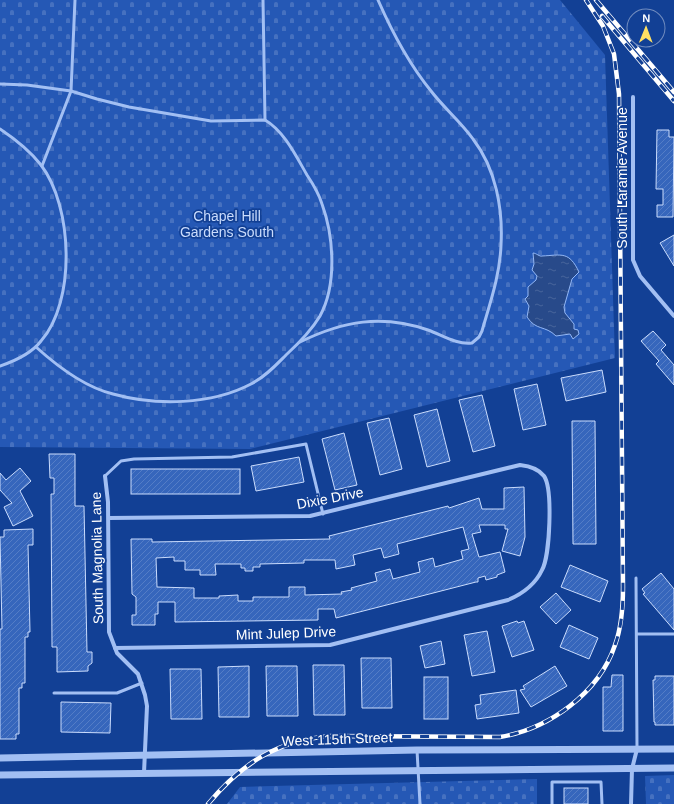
<svg xmlns="http://www.w3.org/2000/svg" width="674" height="804" font-family="Helvetica,sans-serif">
	<defs>
		<pattern id="cemetery-stones" width="16" height="16" patternUnits="userSpaceOnUse"><rect width="16" height="16" fill="#2558b5"/><path d="M2 7V4a2 2 0 0 1 4 0v3zM10 15v-3a2 2 0 0 1 4 0v3z" fill="#4671c0"/></pattern>
		<pattern id="water-ripples" width="26" height="14" patternUnits="userSpaceOnUse"><rect width="26" height="14" fill="#284a8a"/><path d="M2 4q2-2 4 0t4 0M15 11q2-2 4 0t4 0" fill="none" stroke="#48659c"/></pattern>
		<pattern id="building-hatch" width="6" height="6" patternUnits="userSpaceOnUse"><rect width="6" height="6" fill="#3666bc"/><path d="M-1 1l2-2M0 6l6-6M5 7l2-2" fill="none" stroke="#547dc6"/></pattern>
	</defs>
	<rect width="100%" height="100%" fill="#124095"/>
	<g fill="url(#cemetery-stones)">
		<path d="M0 0H560L605 55 615 358 250 449 0 447Z"/>
		<path d="M674 775V804H646L645 776Z"/>
		<path d="M537 779V804H227L240 787Z"/>
	</g>
	<path fill="url(#water-ripples)" stroke="#94b8f6" d="M533 253C536 253 540 257 542 256 562 255 569 251 579 272L572 279 564 307 565 313 574 324V329L578 330 579 334 573 339 570 334 556 336C545 325 536 331 527 317L529 306 525 299 528 296V287L536 280 537 276 532 270 534 264Z"/>
	<g fill="url(#building-hatch)" stroke="#cadcfd" fill-rule="evenodd">
		<path d="M657 130H669V137H674L673 217H657V205H663V189H656Z"/>
		<path d="M674 235V266L660 243Z"/>
		<path d="M653 331 666 345 661 350 674 365V385L656 364 659 361 641 341Z"/>
		<path d="M602 370 606 392 566 401 561 378Z"/>
		<path d="M537 384 546 425 523 430 514 389Z"/>
		<path d="M482 395 495 446 473 452 459 400Z"/>
		<path d="M437 409 450 461 427 467 414 415Z"/>
		<path d="M389 418 402 469 380 475 367 423Z"/>
		<path d="M572 421H595L596 544H573Z"/>
		<path d="M344 433 357 485 335 490 322 439Z"/>
		<path d="M49 454H75V506H84L87 652H92V663L88 666V671L57 672V647H52L51 494H54V478H50Z"/>
		<path d="M299 457 304 482 256 491 251 466Z"/>
		<path d="M20 468 31 481 20 491 33 516 13 526 4 507 12 503 0 490V473L6 480Z"/>
		<rect x="131" y="469" width="109" height="25"/>
		<path d="M524 487 525 537 520 556 502 551 508 529H505V525H479L481 532 472 534 479 557 500 552 505 572 497 575V577L486 580 485 576 478 578V582H476L336 618 334 609H318V620L175 622V602H158V614H155V625H132V615H136V597L132 594 131 539H152V542L330 539 329 536 448 506 449 508 479 498 482 509H504V488ZM463 527 469 549 461 551 463 559 435 567 433 558 418 562 420 572 393 579 390 569 375 573 377 581 351 588 352 590 341 592 342 594 305 595V587H289V597H253V601H238V595L219 596V598H194V588L157 587 156 558 174 557V561H185V570H200V575H216L215 564H241V568H245V571H253V567H260V564L304 563V560H335L336 569 355 565 353 555 381 548 384 558 399 554 397 544Z"/>
		<path d="M33 529V545H28L30 632H28V637H25V683H22V688H19V734H16V739H0V629H2L0 537H4V530Z"/>
		<path d="M570 565 608 581 600 602 561 587Z"/>
		<path d="M661 573 674 589V630L643 594 645 593 642 589Z"/>
		<path d="M556 593 571 610 556 624 540 607Z"/>
		<path d="M517 621 518 623 524 621 534 650 512 657 502 626Z"/>
		<path d="M569 625 598 638 589 659 560 647Z"/>
		<path d="M487 631 495 672 472 676 464 635Z"/>
		<path d="M441 641 445 664 425 668 420 646Z"/>
		<path d="M361 658H391L392 708H362Z"/>
		<path d="M313 665H344L345 715H314Z"/>
		<path d="M249 666V717H219L218 667Z"/>
		<path d="M266 666H297L298 716H267Z"/>
		<path d="M555 666 567 686 531 707 520 690 525 689 523 686Z"/>
		<path d="M170 669H201L202 719H171Z"/>
		<path d="M612 675H623V731H603V687H611Z"/>
		<path d="M655 676H674V725H655V722H654L653 680H655Z"/>
		<rect x="424" y="677" width="24" height="42"/>
		<path d="M516 690 519 713 477 719 475 705 481 704 480 695Z"/>
		<path d="M61 702 111 703 110 733 61 732Z"/>
		<rect x="564" y="788" width="24" height="16"/>
	</g>
	<g fill="none" stroke-linecap="round" stroke-linejoin="round">
		<g stroke="#a2bff3" stroke-width="3">
			<path d="M263 0 265 120"/>
			<path d="M0 84 27 85 71 91 97 99 129 107 211 121 265 120C284 131 296 156 307 175 313 184 319 194 322 204 334 237 337 285 320 316 311 331 298 344 286 355 276 365 265 377 251 384 211 405 156 406 113 394 84 387 57 366 36 347"/>
			<path d="M0 129C15 139 30 151 41 165 73 207 76 301 41 341 31 354 15 361 0 366"/>
			<path d="M42 166 71 91 75 0"/>
			<path d="M300 342C343 321 382 314 428 330 442 335 457 345 472 343L479 337 482 331C490 303 500 275 501 245 503 209 496 169 473 139 461 122 444 108 431 91 409 64 392 32 378 0"/>
			<path d="M105 476 121 461 134 459 232 457 306 444 323 514"/>
			<path d="M636 578 637 748"/>
			<path d="M637 634H674"/>
			<path d="M54 693H117L142 683"/>
			<path d="M417 750 420 804"/>
			<path d="M552 804V782H601L602 804"/>
		</g>
		<g stroke="#a2bff3" stroke-width="4">
			<path d="M633 97V260L640 276 674 316"/>
			<path d="M105 476 108 502 109 632 117 653 138 674 145 695 147 706 144 773"/>
			<path d="M109 518 310 516 520 465C529 466 538 468 544 476 553 489 550 556 542 570 535 585 522 594 508 600L330 645 115 648"/>
			<path d="M631 804 632 769 637 749"/>
		</g>
		<g stroke="#a2bff3" stroke-width="7">
			<path d="M0 758 417 750 674 749"/>
			<path d="M0 775 674 768"/>
		</g>
		<defs>
			<g id="rail">
				<path d="M596 0 674 92"/>
				<path d="M602 16 674 101"/>
				<path d="M208 804C242 763 278 740 331 736L500 737C549 729 599 693 615 645 622 626 623 606 623 587L619 94 614 54 603 26 586 0"/>
			</g>
		</defs>
		<use href="#rail" stroke="#fff" stroke-width="4.5"/>
		<use href="#rail" stroke="#124095" stroke-width="3" stroke-dasharray="9" stroke-linecap="butt"/>
	</g>
	<g text-anchor="middle" dominant-baseline="central" stroke-width="3.5" stroke-linejoin="round" paint-order="stroke">
		<g font-size="14" fill="#fff" stroke="#124095">
			<text transform="translate(622 178) rotate(-90)">South Laramie Avenue</text>
			<text transform="translate(330 498) rotate(-11)">Dixie Drive</text>
			<text transform="translate(97 558) rotate(-91)">South Magnolia Lane</text>
			<text transform="translate(286 633) rotate(-2)">Mint Julep Drive</text>
			<text transform="translate(337 739) rotate(-2)">West 115th Street</text>
		</g>
		<g font-size="14" fill="#cadcfd" stroke="#124095">
			<text x="227" y="216">Chapel Hill<tspan x="227" dy="16">Gardens South</tspan></text>
		</g>
	</g>
	<g transform="translate(646 28) rotate(1)"><circle r="19" fill="#124095" stroke="#718cbf"/>
	<path d="M0-3L7 15L0 10L-7 15Z" fill="#ffe064"/>
	<text y="-6" font-size="11" font-weight="bold" text-anchor="middle" fill="#ffffff">N</text>
	</g>
</svg>
